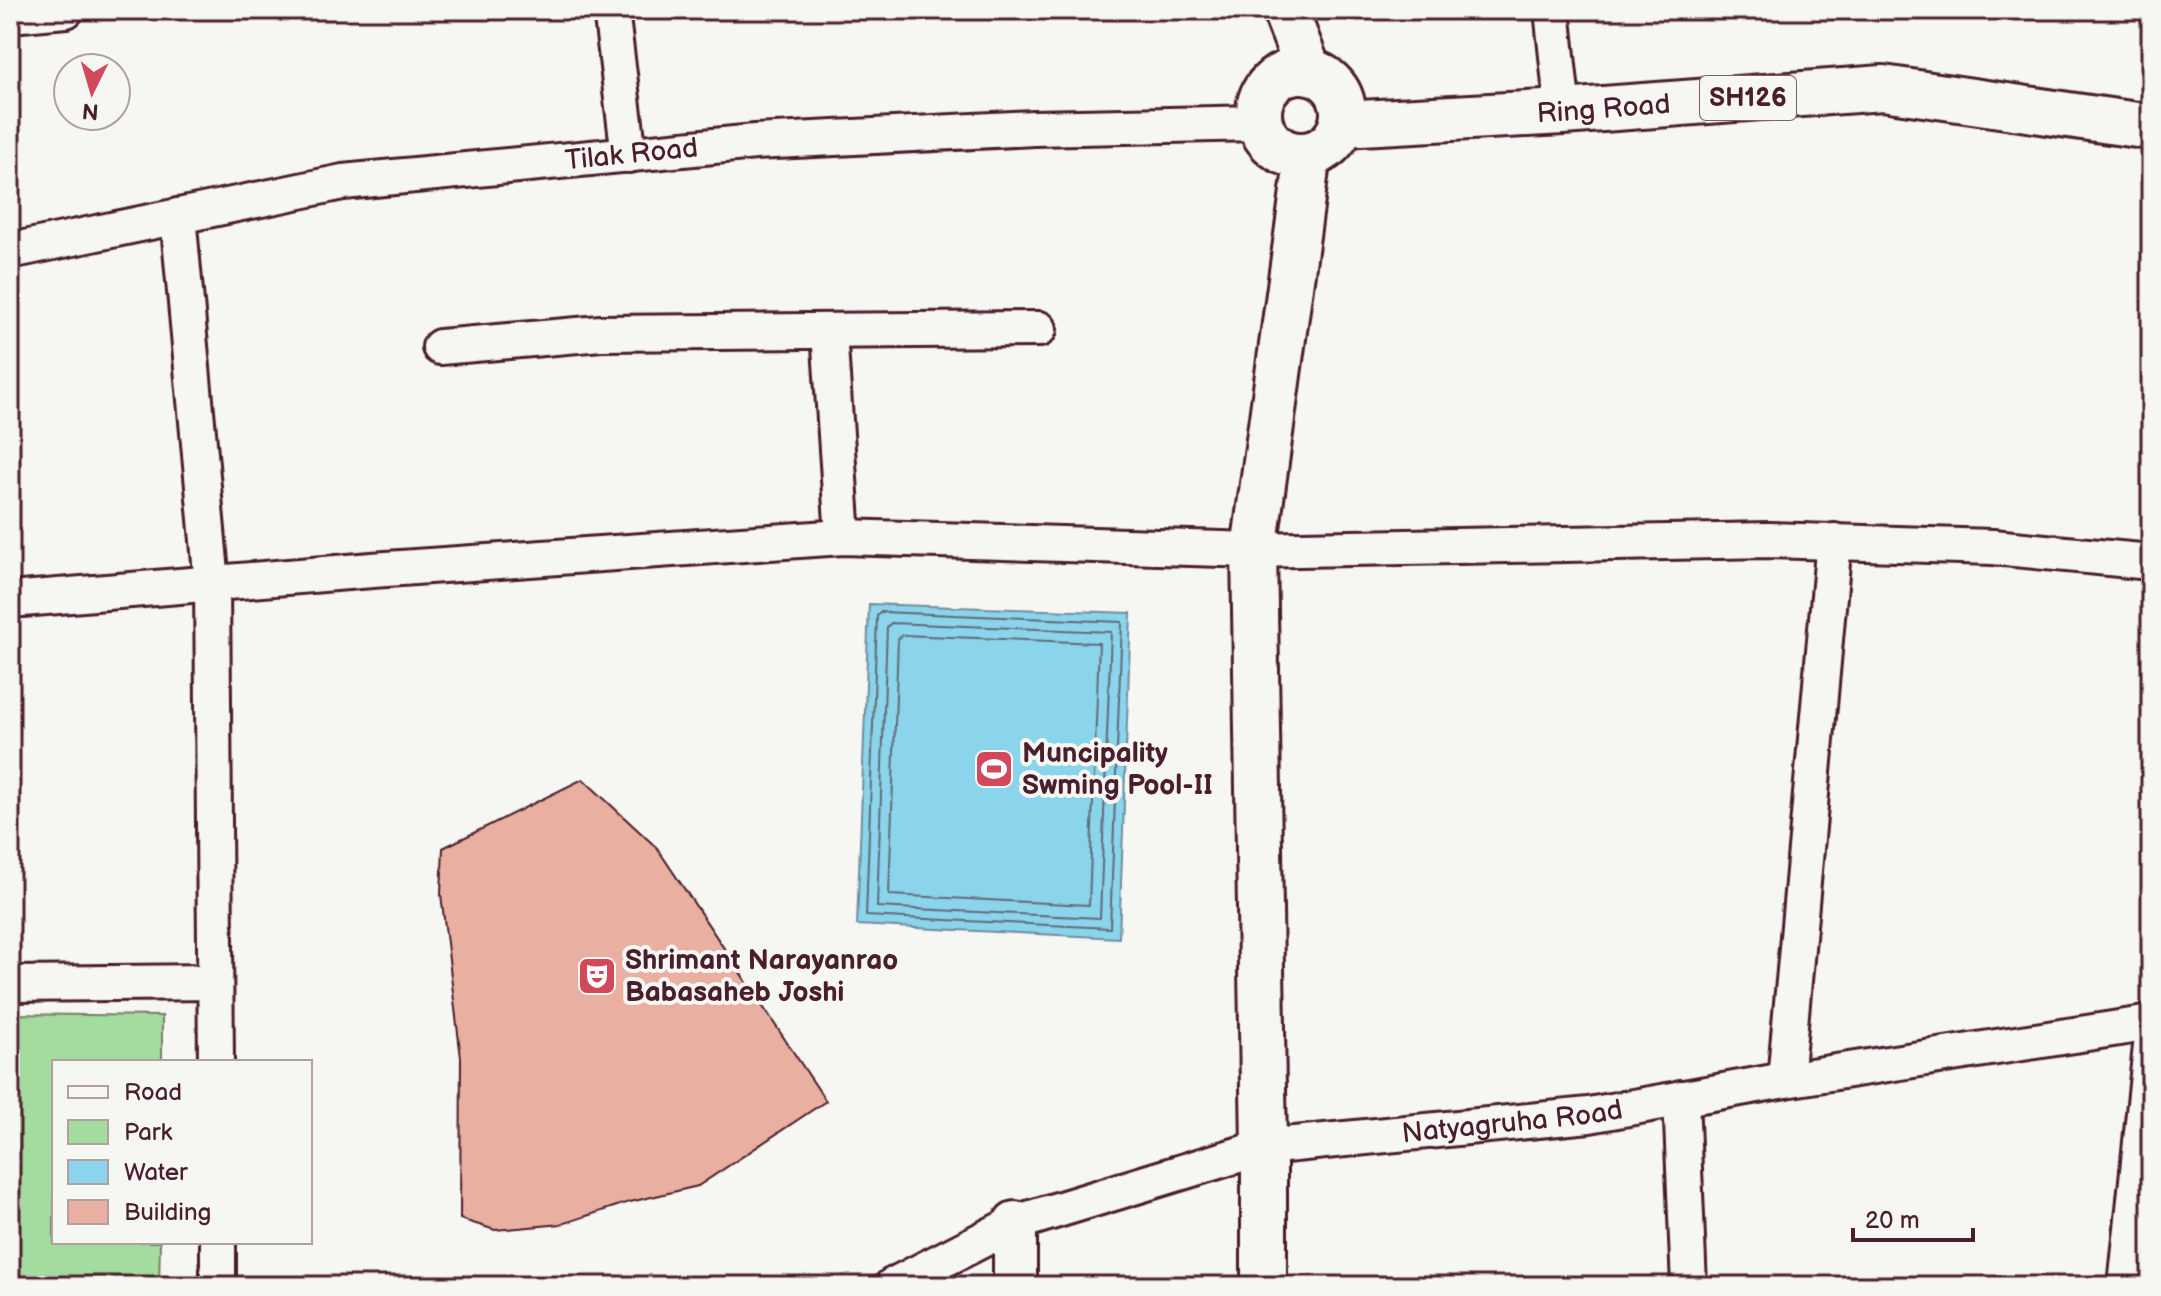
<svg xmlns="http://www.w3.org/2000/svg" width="2161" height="1296" font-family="'Balsamiq Sans',sans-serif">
	<rect width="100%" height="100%" fill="#f6f6f2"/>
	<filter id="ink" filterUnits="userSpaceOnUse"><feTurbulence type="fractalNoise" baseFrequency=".0125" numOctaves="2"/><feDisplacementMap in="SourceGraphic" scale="16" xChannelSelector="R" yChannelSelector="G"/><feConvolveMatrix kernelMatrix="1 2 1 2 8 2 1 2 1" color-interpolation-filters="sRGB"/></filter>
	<g filter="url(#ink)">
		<path fill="#a4dca0" stroke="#777e66" stroke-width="2" d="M10 1014 162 1016V1062H54V1242H160L159 1286H10Z"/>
		<path fill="#8ad5eb" stroke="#708c9e" stroke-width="2" d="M869 604 1131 613 1119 938 857 925Z"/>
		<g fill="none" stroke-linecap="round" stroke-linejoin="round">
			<g stroke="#646878" stroke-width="2">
				<path d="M881 612 1122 622 1110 928 866 916 877 616Z"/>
				<path d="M891 623 1111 632 1100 918 877 907 887 627Z"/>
				<path d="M902 635 1099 643 1089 905 889 895 898 639Z"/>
			</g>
		</g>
		<path fill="#e9b0a2" stroke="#4a1f2b" stroke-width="2" d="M583 779 657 848 826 1101 698 1186 626 1203 562 1224 495 1230 460 1219 461 1058 441 894 443 848Z"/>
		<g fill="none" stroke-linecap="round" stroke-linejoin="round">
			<defs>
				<g id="minor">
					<path d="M611 10 629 155"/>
					<path d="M1552 10 1563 112"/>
					<path d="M10 15 66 10"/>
					<path d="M178 216 212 584 216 1062"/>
					<path id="s1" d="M10 251 343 182 755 142 1034 128 1259 123"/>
					<path d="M829 332 843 537"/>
					<path d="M440 347 601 333 1039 329"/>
					<path d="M10 600 372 570 843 537 1254 550 1769 540 1993 547 2151 562"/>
					<path d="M10 984 215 982"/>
					<path d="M1785 1080 1834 541"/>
					<path d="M1681 1098 1689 1286"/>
					<path d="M218 1242V1286"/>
					<path id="s2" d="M892 1286 1015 1223 1264 1147 1589 1115 1785 1080 2151 1023"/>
					<path d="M2126 1286 2151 1046"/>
				</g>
				<path id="tertiary" d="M1015 1223V1286"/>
				<path id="secondary" d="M1264 1286V1147L1254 550 1308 155"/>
				<g id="primary">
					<path d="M1285 10 1309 72"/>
					<circle cx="1301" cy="113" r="42"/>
					<path id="s3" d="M1342 124 1563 112 1883 88 2151 127"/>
				</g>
			</defs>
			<use href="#minor" stroke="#4a1f2b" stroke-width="40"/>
			<use href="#tertiary" stroke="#4a1f2b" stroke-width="48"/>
			<use href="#secondary" stroke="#4a1f2b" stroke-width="50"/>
			<use href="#primary" stroke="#4a1f2b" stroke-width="50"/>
			<use href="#minor" stroke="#f6f6f2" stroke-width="34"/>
			<use href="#tertiary" stroke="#f6f6f2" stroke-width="42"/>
			<use href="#secondary" stroke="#f6f6f2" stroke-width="44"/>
			<use href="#primary" stroke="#f6f6f2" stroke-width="44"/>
		</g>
	</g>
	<defs>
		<symbol id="stadium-square" viewBox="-11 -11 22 22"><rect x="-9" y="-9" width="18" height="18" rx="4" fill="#d1495b" stroke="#f6f6f2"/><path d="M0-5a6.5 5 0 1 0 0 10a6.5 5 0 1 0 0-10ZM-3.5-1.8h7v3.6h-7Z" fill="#fff"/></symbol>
		<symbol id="theatre-square" viewBox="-11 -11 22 22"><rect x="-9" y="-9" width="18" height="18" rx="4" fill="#d1495b" stroke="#f6f6f2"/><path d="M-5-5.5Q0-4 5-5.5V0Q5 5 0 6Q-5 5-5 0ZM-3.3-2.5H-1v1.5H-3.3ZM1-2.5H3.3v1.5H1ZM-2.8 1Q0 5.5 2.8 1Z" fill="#fff"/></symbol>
	</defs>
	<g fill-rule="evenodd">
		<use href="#stadium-square" x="972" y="747" width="44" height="44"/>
		<use href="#theatre-square" x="575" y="954" width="44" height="44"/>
	</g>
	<g text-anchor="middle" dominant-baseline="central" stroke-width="8" stroke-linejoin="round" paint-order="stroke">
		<rect fill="#f6f6f2" stroke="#7e6067" stroke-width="2" x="1700" y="76" width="96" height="44" rx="6"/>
		<g font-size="26" font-weight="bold" fill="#4a1f2b">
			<text x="1748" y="98">SH126</text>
		</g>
		<g font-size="28" fill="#4a1f2b" stroke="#f6f6f2">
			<text stroke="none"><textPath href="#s3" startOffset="262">Ring Road</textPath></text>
			<text stroke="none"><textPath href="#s1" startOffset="630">Tilak Road</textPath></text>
			<text stroke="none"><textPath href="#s2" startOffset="648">Natyagruha Road</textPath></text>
		</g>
		<g font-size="28" font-weight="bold" fill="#4a1f2b" stroke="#f6f6f2" text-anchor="start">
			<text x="1022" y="753">Muncipality<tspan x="1022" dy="32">Swming Pool-II</tspan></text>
			<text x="625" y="960">Shrimant Narayanrao<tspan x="625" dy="32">Babasaheb Joshi</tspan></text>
		</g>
	</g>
	<rect width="2161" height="1296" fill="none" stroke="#f6f6f2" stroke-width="40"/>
	<rect x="20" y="20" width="2121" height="1256" fill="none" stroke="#4a1f2b" stroke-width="3" filter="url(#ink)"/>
	<rect x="52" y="1060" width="260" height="184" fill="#f6f6f2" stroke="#b1a0a2" stroke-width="2"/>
	<rect x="68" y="1086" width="40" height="12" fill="#f6f6f2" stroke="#b1a0a2" stroke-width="2"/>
	<text x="124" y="1100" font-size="24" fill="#4a1f2b">Road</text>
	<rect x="68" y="1120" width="40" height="24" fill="#a4dca0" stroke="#b1a0a2" stroke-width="2"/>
	<text x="124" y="1140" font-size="24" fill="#4a1f2b">Park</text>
	<rect x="68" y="1160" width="40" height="24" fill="#8ad5eb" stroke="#b1a0a2" stroke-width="2"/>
	<text x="124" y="1180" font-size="24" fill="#4a1f2b">Water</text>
	<rect x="68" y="1200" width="40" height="24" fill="#e9b0a2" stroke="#b1a0a2" stroke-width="2"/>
	<text x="124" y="1220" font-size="24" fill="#4a1f2b">Building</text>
	<g transform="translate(92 92) rotate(185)"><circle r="38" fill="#f6f6f2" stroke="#b1a0a2" stroke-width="2"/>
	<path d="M0-6L14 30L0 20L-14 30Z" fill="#d1495b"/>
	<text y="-12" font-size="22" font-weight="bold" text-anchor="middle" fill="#4a1f2b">N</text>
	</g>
	<path d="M1853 1228v12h120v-12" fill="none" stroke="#4a1f2b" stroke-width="4"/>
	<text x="1865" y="1228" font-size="24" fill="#4a1f2b" stroke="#f6f6f2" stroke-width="6" paint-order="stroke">20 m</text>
</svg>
